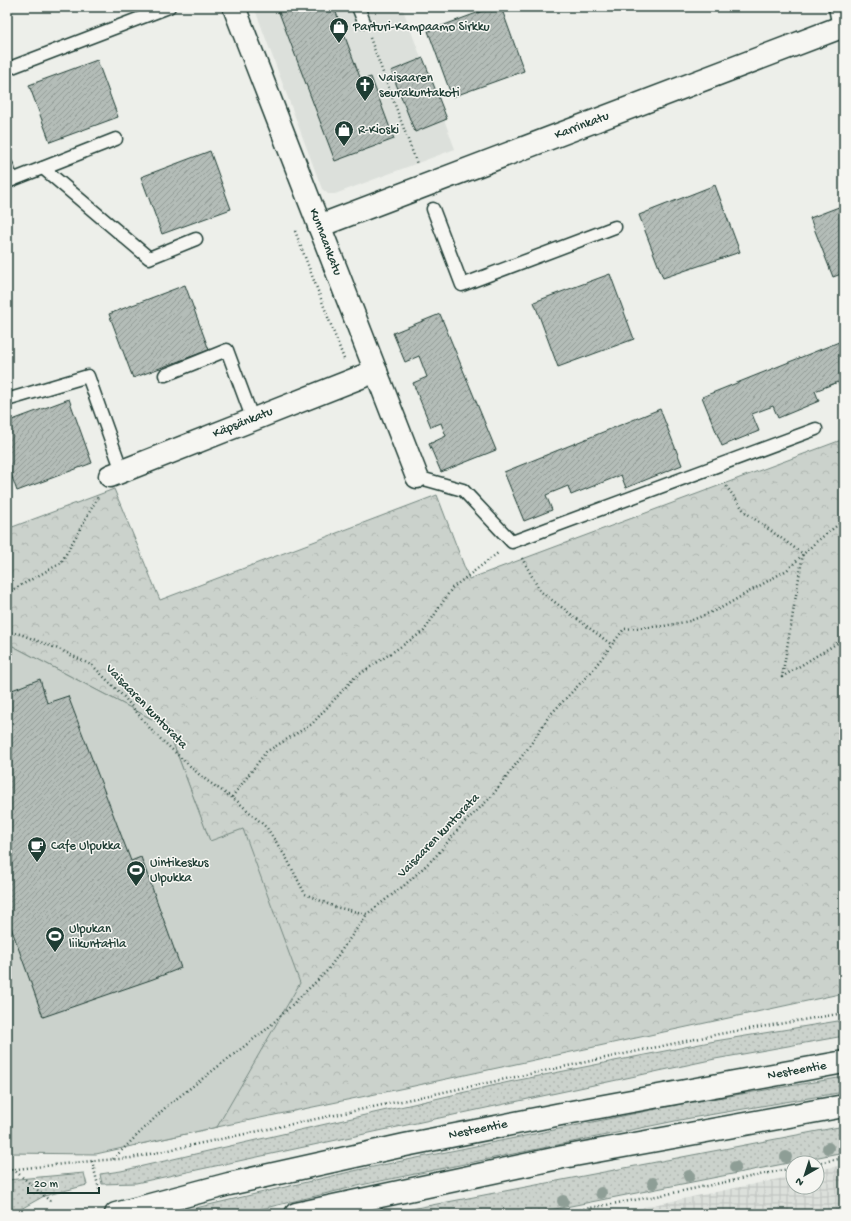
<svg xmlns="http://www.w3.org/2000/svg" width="851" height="1221" font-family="'Gochi Hand',sans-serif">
	<defs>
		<pattern id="industrial-grid" width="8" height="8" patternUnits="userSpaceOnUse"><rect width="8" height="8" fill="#dce0db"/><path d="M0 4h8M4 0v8" fill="none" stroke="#bcc1bd"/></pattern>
		<pattern id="grass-dots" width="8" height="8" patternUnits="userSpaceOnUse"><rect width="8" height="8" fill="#cbd2cc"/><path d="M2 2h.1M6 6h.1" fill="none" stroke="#aeb5b0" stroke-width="1.8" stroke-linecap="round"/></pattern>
		<pattern id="forest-crowns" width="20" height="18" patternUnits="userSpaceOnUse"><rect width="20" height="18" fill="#cbd2cc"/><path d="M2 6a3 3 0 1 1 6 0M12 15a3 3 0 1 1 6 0" fill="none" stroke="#aeb5b0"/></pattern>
		<pattern id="building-hatch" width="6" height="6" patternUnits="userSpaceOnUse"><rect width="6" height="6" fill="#b4bdb8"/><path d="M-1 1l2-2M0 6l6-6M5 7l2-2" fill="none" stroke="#929b96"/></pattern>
	</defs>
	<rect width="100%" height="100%" fill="#edefea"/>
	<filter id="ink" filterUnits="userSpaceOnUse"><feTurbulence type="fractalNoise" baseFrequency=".025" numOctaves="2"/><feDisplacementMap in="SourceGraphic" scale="8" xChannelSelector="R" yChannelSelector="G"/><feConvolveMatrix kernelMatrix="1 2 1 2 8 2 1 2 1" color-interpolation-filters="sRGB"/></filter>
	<g filter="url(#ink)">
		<path fill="#dce0db" d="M254 7H402L455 149 335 194H328L322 189Z"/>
		<path fill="url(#industrial-grid)" d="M844 1165V1214H610L793 1176V1187H817V1170Z"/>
		<g fill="url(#grass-dots)" stroke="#758880">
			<path d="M844 1020V1036L715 1059 136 1183 102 1184 100 1174 121 1171 509 1082 715 1041Z"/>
			<path d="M844 1077V1092L685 1119 366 1184 240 1214H170L358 1170 681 1104Z"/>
			<path d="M844 1126V1152L530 1214H385Z"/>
			<path d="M84 1173 87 1185 44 1196 12 1214H7V1180Z"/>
		</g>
		<path fill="url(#forest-crowns)" stroke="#758880" d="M844 439V993L414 1086 217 1127 132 1146 243 830 210 842 167 727 7 643V529L114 489 160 600 437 495 469 579Z"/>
		<path fill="#cbd2cc" stroke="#758880" d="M7 643 167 727 210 841 243 829 300 983 217 1127 96 1154 7 1153Z"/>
		<g fill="url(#building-hatch)" stroke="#1f3d34">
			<path d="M277 7H334L361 80 371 77 394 139 335 161Z"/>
			<path d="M493 7H501L524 71 452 97 428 31Z"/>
			<path d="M423 58 447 119 415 132 391 71Z"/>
			<path d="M97 60 118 117 50 142 29 85Z"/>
			<path d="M210 151 231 209 162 234 141 177Z"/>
			<path d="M715 185 740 252 663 278 639 215Z"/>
			<path d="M844 205V273L833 277 810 218Z"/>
			<path d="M610 274 634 339 558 367 534 302Z"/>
			<path d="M185 285 209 350 133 378 109 314Z"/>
			<path d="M440 314 496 450 441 472 429 444 446 436 441 423 431 427 413 383 427 377 419 356 405 362 393 333Z"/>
			<path d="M844 340V396L838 382 815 391 819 401 778 418 773 406 752 414 759 431 722 446 702 397Z"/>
			<path d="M69 399 92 463 17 491 7 463V422Z"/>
			<path d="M660 409 682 465 626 488 621 475 571 495 568 486 546 495 552 510 524 521 504 472Z"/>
			<path d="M40 679 47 703 68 696 131 861 141 857 181 968 153 979 43 1017 9 922H7V692Z"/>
		</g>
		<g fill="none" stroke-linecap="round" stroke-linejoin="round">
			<defs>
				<g id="lane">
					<path d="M358 7 364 22"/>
					<path d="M835 7 839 28"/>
					<path d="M7 69 169 7"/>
					<path d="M7 166 12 180 7 182"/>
					<path d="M43 168 149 258 196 239"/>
					<path d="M12 180 116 139"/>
					<path d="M433 209 462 285 615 227"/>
					<path d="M165 375 227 350 253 420"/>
					<path d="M10 399 88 376 122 471"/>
					<path d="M417 477 463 490 512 542 816 429"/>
				</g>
				<g id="street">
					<path d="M234 7 417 477"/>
					<path d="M319 226 844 26"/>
					<path d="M110 476 376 371"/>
				</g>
				<g id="primary">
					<path d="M116 1214 229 1184 405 1145 561 1114 844 1062"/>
					<path d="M296 1214 563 1157 844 1106"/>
				</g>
			</defs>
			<use href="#lane" stroke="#1f3d34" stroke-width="15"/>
			<use href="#street" stroke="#1f3d34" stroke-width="25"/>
			<use href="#primary" stroke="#1f3d34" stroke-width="25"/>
			<g stroke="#1f3d34" stroke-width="2.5" stroke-dasharray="1 3" stroke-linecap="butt">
				<path d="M370 38 417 164"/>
				<path d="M295 231 344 359"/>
				<path d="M724 483 745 512 803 554 782 677 844 639"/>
				<path d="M522 558 540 591 612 645"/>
				<path d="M7 593 61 563 99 495"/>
				<path d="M7 632 20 634 61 650 93 666 124 697 153 732 203 778 237 801 267 828 287 859 305 894 335 907 367 914 406 884 436 856 461 826 491 797 529 747 549 716 591 672 624 629 664 626 690 621 721 608 787 570 816 542 844 520"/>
				<path d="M232 797 266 752 312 724 354 678 424 631 452 588 498 553"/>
				<path d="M113 1159 167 1106 268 1028 327 971 367 914"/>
				<path d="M92 1161 99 1189"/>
				<path d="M817 1163 844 1158"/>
				<path d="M13 1169 50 1201"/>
				<path d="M7 1170 92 1161 131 1158 719 1034 844 1013"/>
				<path d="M556 1214 668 1194 793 1168"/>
			</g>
			<use href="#lane" stroke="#f6f6f2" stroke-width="12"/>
			<use href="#street" stroke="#f6f6f2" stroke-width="22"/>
			<use href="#primary" stroke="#f6f6f2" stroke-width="22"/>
		</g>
		<g fill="#8e9e96">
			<circle cx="828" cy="1148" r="6"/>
			<circle cx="786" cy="1157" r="6"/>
			<circle cx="735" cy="1167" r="6"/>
			<circle cx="689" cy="1176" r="6"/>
			<circle cx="653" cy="1183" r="6"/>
			<circle cx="601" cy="1193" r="6"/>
			<circle cx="563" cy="1201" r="6"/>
		</g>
	</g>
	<defs>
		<symbol id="shop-pin" viewBox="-11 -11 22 30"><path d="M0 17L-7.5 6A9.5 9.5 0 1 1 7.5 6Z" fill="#1f3d34" stroke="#f6f6f2"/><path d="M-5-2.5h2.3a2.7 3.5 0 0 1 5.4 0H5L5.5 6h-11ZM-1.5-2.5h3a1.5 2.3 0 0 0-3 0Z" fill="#fff"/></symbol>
		<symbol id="church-pin" viewBox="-11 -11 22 30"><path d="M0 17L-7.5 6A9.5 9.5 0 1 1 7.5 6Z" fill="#1f3d34" stroke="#f6f6f2"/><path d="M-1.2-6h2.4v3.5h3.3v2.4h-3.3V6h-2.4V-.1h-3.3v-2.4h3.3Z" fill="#fff"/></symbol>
		<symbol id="cafe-pin" viewBox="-11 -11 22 30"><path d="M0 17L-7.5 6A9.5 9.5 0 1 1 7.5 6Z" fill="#1f3d34" stroke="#f6f6f2"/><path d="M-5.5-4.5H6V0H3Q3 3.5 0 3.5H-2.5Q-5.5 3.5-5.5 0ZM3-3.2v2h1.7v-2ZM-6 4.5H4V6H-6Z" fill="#fff"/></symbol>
		<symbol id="stadium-pin" viewBox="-11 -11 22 30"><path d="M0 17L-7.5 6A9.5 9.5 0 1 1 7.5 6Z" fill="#1f3d34" stroke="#f6f6f2"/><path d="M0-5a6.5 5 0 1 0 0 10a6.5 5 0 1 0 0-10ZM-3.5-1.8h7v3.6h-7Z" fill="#fff"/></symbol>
	</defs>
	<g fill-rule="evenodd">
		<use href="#shop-pin" x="328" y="16" width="22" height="30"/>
		<use href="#church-pin" x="354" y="74" width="22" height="30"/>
		<use href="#shop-pin" x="333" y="119" width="22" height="30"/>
		<use href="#cafe-pin" x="26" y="835" width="22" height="30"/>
		<use href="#stadium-pin" x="125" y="859" width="22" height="30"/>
		<use href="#stadium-pin" x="44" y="925" width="22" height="30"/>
	</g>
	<g text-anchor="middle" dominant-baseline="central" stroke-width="3" stroke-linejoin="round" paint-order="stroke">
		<g font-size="13" fill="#1f3d34" stroke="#f6f6f2" text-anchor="start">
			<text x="353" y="27">Parturi-Kampaamo Sirkku</text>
			<text x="379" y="78">Vaisaaren<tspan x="379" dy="15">seurakuntakoti</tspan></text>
			<text x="358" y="130">R-Kioski</text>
			<text x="51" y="846">Cafe Ulpukka</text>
			<text x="150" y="863">Uintikeskus<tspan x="150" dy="15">Ulpukka</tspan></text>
			<text x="69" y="929">Ulpukan<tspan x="69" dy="15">liikuntatila</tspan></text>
		</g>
		<g font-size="13" fill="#1f3d34" stroke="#f6f6f2">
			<text transform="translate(582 126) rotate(-21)">Karrinkatu</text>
			<text transform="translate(325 242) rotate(69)">Kunnaankatu</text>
			<text transform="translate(243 423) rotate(-22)">Käpsänkatu</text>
			<text transform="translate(146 707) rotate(46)">Vaisaaren kuntorata</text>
			<text transform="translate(439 836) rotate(-46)">Vaisaaren kuntorata</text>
			<text transform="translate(797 1071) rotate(-10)">Nesteentie</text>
			<text transform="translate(478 1130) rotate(-11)">Nesteentie</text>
		</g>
	</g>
	<rect width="851" height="1221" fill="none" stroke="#f6f6f2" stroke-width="24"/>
	<rect x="12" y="12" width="827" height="1197" fill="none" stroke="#1f3d34" stroke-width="1.5" filter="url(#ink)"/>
	<g transform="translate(805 1175) rotate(219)"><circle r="19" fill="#f6f6f2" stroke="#a0aca6"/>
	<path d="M0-3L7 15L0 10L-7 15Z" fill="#1f3d34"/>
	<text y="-6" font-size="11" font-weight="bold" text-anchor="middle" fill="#1f3d34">N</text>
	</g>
	<path d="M28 1187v6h71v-6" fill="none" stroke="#1f3d34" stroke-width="2"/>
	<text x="34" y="1187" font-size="12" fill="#1f3d34" stroke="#f6f6f2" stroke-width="3" paint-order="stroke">20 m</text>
</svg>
